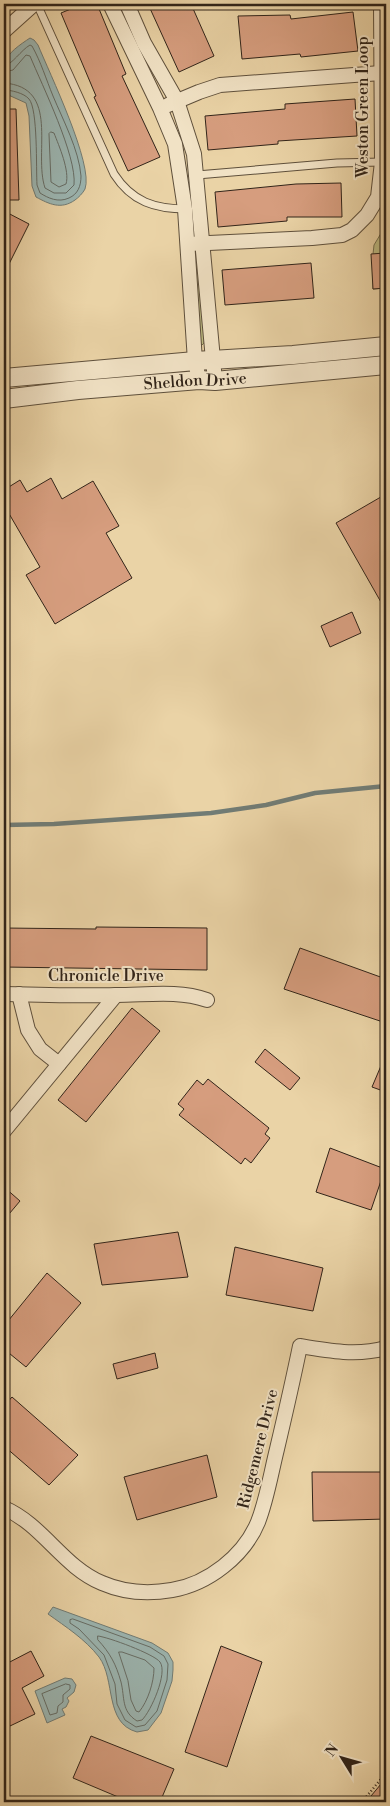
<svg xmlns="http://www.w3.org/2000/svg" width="390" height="1806" font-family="'Libre Bodoni',serif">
	<rect width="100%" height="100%" fill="#ead3a6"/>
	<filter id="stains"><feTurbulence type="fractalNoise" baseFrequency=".004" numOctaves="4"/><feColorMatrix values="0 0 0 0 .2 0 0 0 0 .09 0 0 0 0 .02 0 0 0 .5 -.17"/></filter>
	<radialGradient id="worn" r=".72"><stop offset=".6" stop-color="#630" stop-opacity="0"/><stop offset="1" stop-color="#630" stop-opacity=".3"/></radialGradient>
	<g fill="#bdba82" stroke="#776f4e">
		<path d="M386 225V288L373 289V254L374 245Z"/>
		<path d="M196 259 198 260 205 336 204 343 202 345 200 343 194 261Z"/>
	</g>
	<g fill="#9cb6b2" stroke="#717c75">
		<path d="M30 38 34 40 38 45C49 72 94 165 85 189 83 193 78 198 75 200 61 210 49 204 36 197L32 186 29 116 26 103 4 93C4 85 1 72 4 64 7 53 21 44 30 38Z"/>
		<path d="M53 1607 152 1643 168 1653 173 1662V1670L172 1681 161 1713 148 1730 137 1732C104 1723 116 1680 99 1657 85 1639 66 1627 48 1614Z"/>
		<path d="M65 1678 72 1679 76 1685 74 1692 67 1698 69 1701 66 1707 62 1709 65 1715 47 1723 35 1691Z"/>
	</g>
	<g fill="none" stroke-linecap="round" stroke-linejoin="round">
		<g stroke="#666d66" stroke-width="1">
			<path d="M4 66C12 65 21 50 30 45L32 46C41 62 46 79 53 96 63 120 79 150 81 176 81 186 78 194 69 198 58 203 48 198 40 193L37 185C36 169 38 109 29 99 24 93 11 90 4 90"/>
			<path d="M4 72 13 70 26 55 30 56C42 85 77 156 74 185L66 193H54L45 188C33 152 61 87 4 83"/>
			<path d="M51 132 54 133C59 146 70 171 66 184L59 187 51 182 49 134Z"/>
			<path d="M73 1619 150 1647 164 1656 168 1664 167 1680 157 1711 145 1725 136 1727 125 1720 117 1704 115 1684 104 1655 79 1629 70 1623V1620Z"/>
			<path d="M98 1636C108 1637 154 1654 160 1662 168 1673 151 1711 142 1720L137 1721C121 1711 125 1698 121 1682 116 1664 110 1653 98 1640Z"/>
			<path d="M119 1652H122L145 1660 154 1668C154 1682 148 1701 139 1712L136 1711 131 1700 128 1681Z"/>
			<path d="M66 1684 70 1685V1689L63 1695V1702L58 1706 57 1713 50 1715 42 1694Z"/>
		</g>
		<path stroke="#717c75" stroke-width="4.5" d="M4 825 54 824 211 813 266 805 315 793 386 786"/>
	</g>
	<g fill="#d69d7e" stroke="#312419">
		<path d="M83 4H97L126 74 122 76 160 157 128 171 94 97 96 96 61 13Z"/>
		<path d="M148 4H191L214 56 179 72Z"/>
		<path d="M353 12 358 51 301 57 300 54 242 59 238 16 290 15 291 19Z"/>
		<path d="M355 99 357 136 278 141V144L208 150 205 116 285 109V104Z"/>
		<path d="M4 109H16L19 200H4Z"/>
		<path d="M341 183 342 217H287V221L218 227 215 192 296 184Z"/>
		<path d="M4 211 29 224 4 274Z"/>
		<path d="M385 253 386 288 373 289 371 254Z"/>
		<path d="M311 263 314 298 225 305 222 270Z"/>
		<path d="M51 478 62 499 93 481 119 526 106 533 132 578 55 624 26 575 40 567 4 505V490L20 480 27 492Z"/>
		<path d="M386 494V611L336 523Z"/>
		<path d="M352 612 361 633 330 647 321 626Z"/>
		<path d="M96 927 207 928V970L4 967V928L96 929Z"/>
		<path d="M300 948 386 979V1023L284 989Z"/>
		<path d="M132 1008 160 1031 86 1122 58 1100Z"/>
		<path d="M265 1049 300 1078 290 1090 255 1062Z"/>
		<path d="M386 1054V1092L372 1087Z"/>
		<path d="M208 1079 269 1128 265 1134 270 1138 251 1163 245 1158 241 1164 179 1115 184 1109 178 1104 197 1080 203 1085Z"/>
		<path d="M330 1148 385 1169 371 1210 316 1192Z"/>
		<path d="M4 1187 20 1201 4 1220Z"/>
		<path d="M178 1232 188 1277 102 1285 94 1244Z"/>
		<path d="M235 1247 323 1268 313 1311 226 1295Z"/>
		<path d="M47 1273 81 1303 26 1367 4 1349V1326Z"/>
		<path d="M155 1353 158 1368 117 1379 113 1364Z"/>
		<path d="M12 1397 78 1455 49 1485 4 1446V1406Z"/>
		<path d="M207 1455 217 1497 137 1520 124 1477Z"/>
		<path d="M312 1472H386V1519L313 1521Z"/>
		<path d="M221 1646 262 1662 227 1767 185 1752Z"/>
		<path d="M31 1651 44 1676 22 1688 35 1714 10 1726 4 1713V1665Z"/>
		<path d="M91 1736 174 1769 160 1802H130L73 1778Z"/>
		<path d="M386 1778V1802H366Z"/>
	</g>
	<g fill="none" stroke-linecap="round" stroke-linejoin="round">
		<defs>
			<g id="service">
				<path d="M37 4 114 174C132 202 155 209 187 209"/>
				<path d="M197 175 337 163 382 162"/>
			</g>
			<g id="minor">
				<path d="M110 4 160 108 175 144 185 209 195 361 199 380"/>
				<path d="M127 4 144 43 177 101 194 154 215 381"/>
				<path d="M4 31 34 4"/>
				<path d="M168 105 199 92 220 85 381 73"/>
				<path d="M188 244 312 238 342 235 352 230 367 215 378 197 382 162 381 4"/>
				<path d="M4 994C41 995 78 996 116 995 147 995 178 990 207 1000"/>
				<path d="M19 994 28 1030 40 1049 59 1064"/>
				<path d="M4 1131 116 995"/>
				<path d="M4 1508C43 1525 63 1567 102 1583 125 1593 149 1594 172 1590 208 1584 244 1556 258 1522 267 1499 271 1473 277 1449 285 1415 293 1380 300 1346 329 1351 357 1356 386 1348"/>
			</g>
			<g id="tertiary">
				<path d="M4 378 195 361 293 355 386 346"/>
				<path id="s1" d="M4 399 78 390 199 380 215 381 386 365"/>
			</g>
		</defs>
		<use href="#service" stroke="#5f503c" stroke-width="9"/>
		<use href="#minor" stroke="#5f503c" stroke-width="16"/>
		<use href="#tertiary" stroke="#5f503c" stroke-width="20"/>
		<path stroke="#312419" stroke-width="2.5" stroke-dasharray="1 2.5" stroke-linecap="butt" d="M362 1802 386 1773"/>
		<use href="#service" stroke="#f1e2c5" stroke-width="7"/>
		<use href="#minor" stroke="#f1e2c5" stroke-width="14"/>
		<use href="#tertiary" stroke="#f1e2c5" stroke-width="18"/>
	</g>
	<g text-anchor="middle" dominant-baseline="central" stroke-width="4" stroke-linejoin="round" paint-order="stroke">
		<g font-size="16" fill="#312419" stroke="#f1e2c5">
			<text transform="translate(363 107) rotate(-90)">Weston Green Loop</text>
			<text stroke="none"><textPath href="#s1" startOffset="192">Sheldon Drive</textPath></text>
			<text x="106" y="976">Chronicle Drive</text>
			<text transform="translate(258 1449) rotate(-76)">Ridgemere Drive</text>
		</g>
	</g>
	<rect width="390" height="1806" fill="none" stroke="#ead3a6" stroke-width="20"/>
	<rect x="5" y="5" width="380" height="1796" fill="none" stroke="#312419" stroke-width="2.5"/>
	<rect x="10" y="10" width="370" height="1786" fill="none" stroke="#312419"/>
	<g transform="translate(342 1758) rotate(307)" stroke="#f1e2c5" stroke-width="4" paint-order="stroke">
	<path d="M0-4L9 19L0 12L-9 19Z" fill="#312419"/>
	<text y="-8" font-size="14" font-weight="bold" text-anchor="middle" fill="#312419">N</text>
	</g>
	<rect width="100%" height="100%" filter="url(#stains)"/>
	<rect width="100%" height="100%" fill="url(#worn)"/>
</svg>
